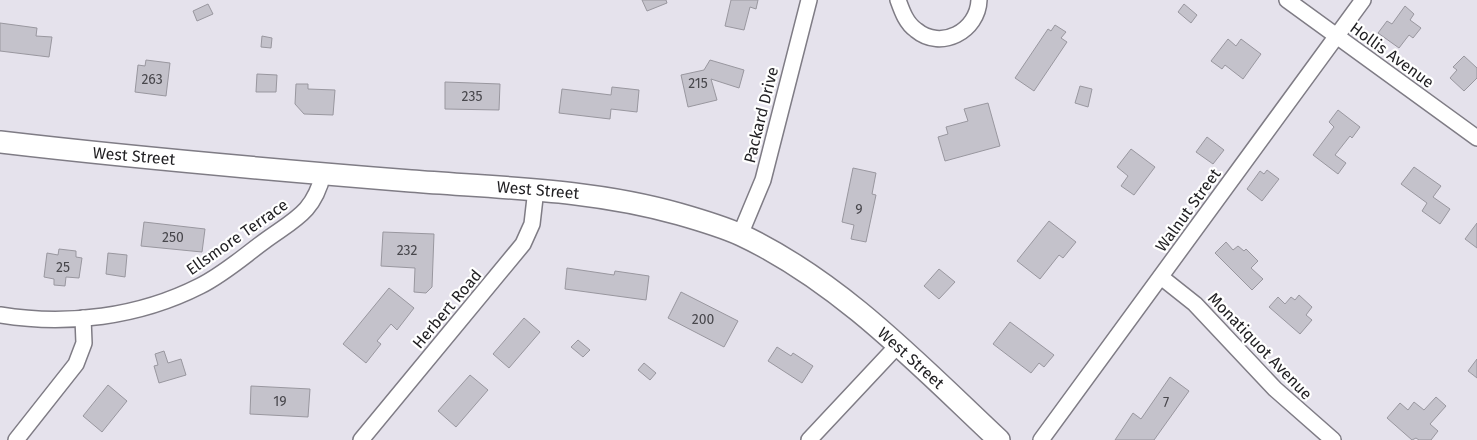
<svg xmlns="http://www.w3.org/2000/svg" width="1477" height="440" font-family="'Fira Sans',sans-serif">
	<rect width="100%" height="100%" fill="#e5e2ec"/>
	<g fill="#c4c2cb" stroke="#99979f">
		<path d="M642 0H666L667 3 647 11Z"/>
		<path d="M731 0H758L756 9 750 7 744 30 725 26Z"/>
		<path d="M208 4 213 14 197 21 193 11Z"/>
		<path d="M1184 4 1197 15 1191 23 1178 12Z"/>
		<path d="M1405 6 1414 14 1410 20 1421 28 1413 38 1409 35 1399 48 1378 33 1387 21 1392 24Z"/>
		<path d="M0 23 37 28 36 36 52 37 49 57 0 51Z"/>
		<path d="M1055 25 1066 32 1061 38 1067 42 1034 91 1015 78 1048 29 1051 31Z"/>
		<path d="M262 36 272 38 271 48 261 47Z"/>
		<path d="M1228 39 1236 46 1241 39 1261 54 1243 79 1225 65 1222 69 1211 61Z"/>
		<path d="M1464 56 1477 68V78L1464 91 1450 78 1457 70 1453 67Z"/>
		<path d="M146 60 170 63 166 96 135 92 138 65 145 66Z"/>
		<path d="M710 60 744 70 739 88 711 79 717 100 688 107 681 75 704 70Z"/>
		<path d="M257 74 277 75 276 92H256Z"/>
		<path d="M445 82 500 84 499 110 445 109Z"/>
		<path d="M296 84H308V89L335 90 333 115 304 114 295 104Z"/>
		<path d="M1080 86 1092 89 1088 107 1075 103Z"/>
		<path d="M612 87 639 90 637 112 611 109 610 119 559 113 562 89 611 95Z"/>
		<path d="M988 103 1000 146 945 161 938 137 948 134 946 127 968 121 964 109Z"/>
		<path d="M1338 110 1360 127 1352 138 1350 136 1335 155 1346 163 1338 174 1313 155 1334 127 1329 122Z"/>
		<path d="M1207 137 1224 150 1213 164 1196 152Z"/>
		<path d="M1131 149 1155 167 1134 195 1121 186 1128 176 1117 167Z"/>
		<path d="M1414 167 1441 186 1433 197 1450 209 1440 224 1422 211 1427 203 1401 184Z"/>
		<path d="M853 168 876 173 872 194 876 195 866 242 851 239 854 225 842 222Z"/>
		<path d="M1267 170 1279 179 1262 201 1247 189 1260 171 1264 174Z"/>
		<path d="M1049 221 1076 242 1063 258 1059 255 1040 279 1017 261Z"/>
		<path d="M144 222 205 229 202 252 141 246Z"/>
		<path d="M1477 223V248L1465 239Z"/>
		<path d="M383 232 434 234 432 287 426 293 414 292 415 268 381 266Z"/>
		<path d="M1226 242 1233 250 1238 246 1244 251 1246 249 1258 261 1251 268 1263 279 1252 290 1215 253Z"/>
		<path d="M59 249 76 251V257L82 258 79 278 66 277 65 286 54 285V279L44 277 47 253 58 255Z"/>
		<path d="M108 253 127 255 125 277 106 274Z"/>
		<path d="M567 268 614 275 615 271 649 276 646 300 565 289Z"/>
		<path d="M939 269 955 282 939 299 924 286Z"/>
		<path d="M389 288 414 308 397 330 391 324 377 341 381 344 366 363 343 344Z"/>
		<path d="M681 292 738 321 724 347 668 318Z"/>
		<path d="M1299 295 1312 307 1306 315 1312 320 1300 334 1269 307 1278 297 1285 304 1291 297 1295 300Z"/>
		<path d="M524 318 540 332 509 368 493 354Z"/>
		<path d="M1010 322 1054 355 1044 367 1039 363 1031 373 993 344Z"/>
		<path d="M578 340 590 350 583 357 571 347Z"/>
		<path d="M777 347 791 356 793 353 813 366 802 383 768 361Z"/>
		<path d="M164 351 168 363 181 359 186 375 159 383 154 366 158 365 155 354Z"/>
		<path d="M1477 359V378L1468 371Z"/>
		<path d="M644 363 656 373 650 380 638 370Z"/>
		<path d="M470 375 488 390 456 427 438 411Z"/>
		<path d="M1170 377 1189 391 1154 440H1115L1133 413 1141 419Z"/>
		<path d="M108 385 127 401 102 432 83 416Z"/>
		<path d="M251 386 310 389 308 417 250 414Z"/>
		<path d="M1436 397 1446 406 1430 424 1438 431 1431 440H1419L1416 438 1412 440 1387 418 1400 403 1408 410 1414 402 1424 410Z"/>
	</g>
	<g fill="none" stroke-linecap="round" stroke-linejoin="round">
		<defs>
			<g id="street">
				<path d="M898 0C902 11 906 23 916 30 941 51 978 31 979 0"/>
				<path d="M1287 0 1477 138"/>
				<path d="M740 235 763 180 809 0"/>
				<path d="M1161 277 1195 304 1275 389 1333 440"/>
				<path d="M0 315C67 326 139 317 200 286 224 274 244 256 266 240 295 219 314 212 323 174"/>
				<path d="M16 440 76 364 84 343 83 318"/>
				<path d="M361 440 523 244 532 224 536 189"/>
				<path d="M809 440 898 345"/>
				<path d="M1041 440 1363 0"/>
			</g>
			<path id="secondary" d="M0 142C136 158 274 170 411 181 501 188 591 189 679 214 700 220 721 226 741 235 841 282 920 366 999 440"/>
		</defs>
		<use href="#street" stroke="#7f7c85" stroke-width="18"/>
		<use href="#secondary" stroke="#7f7c85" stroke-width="24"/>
		<use href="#street" stroke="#fff" stroke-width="15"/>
		<use href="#secondary" stroke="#fff" stroke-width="21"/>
	</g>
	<g text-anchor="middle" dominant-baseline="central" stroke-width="4.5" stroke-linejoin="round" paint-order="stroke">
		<g font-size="14" fill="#48474c">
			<text x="152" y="79">263</text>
			<text x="698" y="83">215</text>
			<text x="472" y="96">235</text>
			<text x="859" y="209">9</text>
			<text x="173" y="237">250</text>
			<text x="407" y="250">232</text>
			<text x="63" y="267">25</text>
			<text x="703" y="319">200</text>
			<text x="280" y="401">19</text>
			<text x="1166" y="402">7</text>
		</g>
		<g font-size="16" fill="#1f1e21" stroke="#fff">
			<text transform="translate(1392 55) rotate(36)">Hollis Avenue</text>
			<text transform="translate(761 115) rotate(-76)">Packard Drive</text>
			<text transform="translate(134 156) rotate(5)">West Street</text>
			<text transform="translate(538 190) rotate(5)">West Street</text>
			<text transform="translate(1188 210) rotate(-54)">Walnut Street</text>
			<text transform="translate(237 237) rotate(-35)">Ellsmore Terrace</text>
			<text transform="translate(447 309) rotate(-50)">Herbert Road</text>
			<text transform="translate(1260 346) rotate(46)">Monatiquot Avenue</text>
			<text transform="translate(911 358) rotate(42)">West Street</text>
		</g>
	</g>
</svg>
